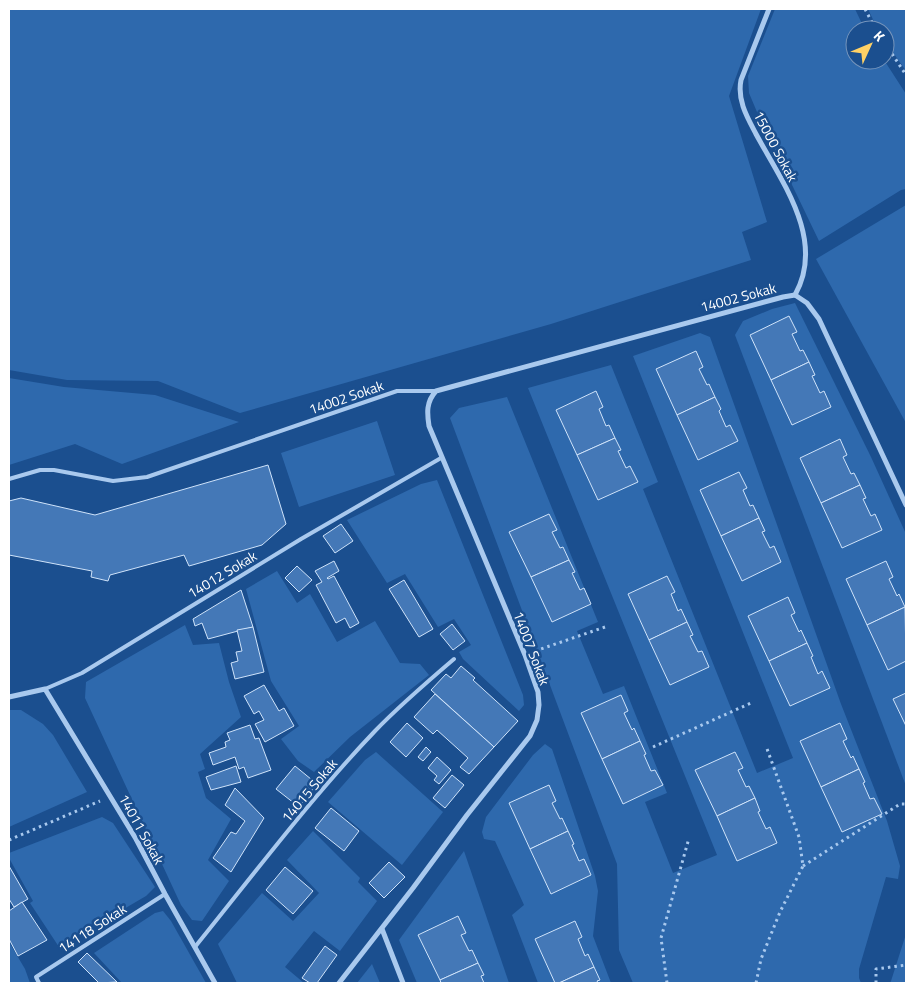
<svg xmlns="http://www.w3.org/2000/svg" width="915" height="992" font-family="'Titillium Web',sans-serif">
	<rect width="100%" height="100%" fill="#1b4f8f"/>
	<g fill="#2e69ad">
		<path d="M9 9H761L729 96 767 222 742 232 751 260 551 324 240 413 158 381 67 380 9 370Z"/>
		<path d="M775 9H855L865 30H855V60H884L906 94V189L901 190 819 241 757 112 749 93 748 76Z"/>
		<path d="M868 9H906V71L885 41V30H878Z"/>
		<path d="M906 205V423L816 259Z"/>
		<path d="M795 303 871 457 906 534V786L735 335 743 321 772 309Z"/>
		<path d="M700 333 710 337 841 704 887 821 900 866 898 879 886 877 859 969V978L861 983H633L619 950 617 864 450 418 459 408 507 397 598 622 577 631 603 694 624 686 667 793 645 802 673 873 717 855 528 388 611 365 658 482 643 489 757 773 793 758 633 356Z"/>
		<path d="M9 378 64 387 155 395 239 422 122 464 75 444 9 465Z"/>
		<path d="M377 421 395 475 299 507 281 453Z"/>
		<path d="M437 480 523 695 524 705 519 711 463 659 459 652 471 645 454 619 438 627 405 574 387 583 347 520 421 484Z"/>
		<path d="M277 571 297 603 310 594 337 642 375 621 400 663 420 664 429 675 350 737 314 772 298 761 281 739 299 726 271 681 246 589Z"/>
		<path d="M185 625 193 645 219 643 229 682 241 717 200 754 205 769 198 772 206 798 231 819 208 860 229 881 202 921 192 920 181 905 85 698 86 682Z"/>
		<path d="M9 710H21L43 724 53 735 87 792 9 827Z"/>
		<path d="M545 744 552 749 595 876 598 891 593 936 611 983H538L512 915 524 905 495 841 484 839 482 832 486 817 533 755Z"/>
		<path d="M376 752 443 812 402 865 328 802 365 760Z"/>
		<path d="M102 817 113 823 155 887 146 896 59 947 30 903 33 901 9 858V853Z"/>
		<path d="M313 831 360 878 358 882 377 901 340 951 314 931 285 967 304 983H237L218 944 262 893 293 921 319 893 287 860Z"/>
		<path d="M464 851 509 983H417L399 940Z"/>
		<path d="M163 911 171 921 206 983H122L94 953 155 913Z"/>
		<path d="M906 934V983H890L891 981Z"/>
		<path d="M9 942 25 969 30 983H9Z"/>
		<path d="M372 964 380 983H357Z"/>
	</g>
	<g fill="#4478b7" stroke="#cfe3fa">
		<path d="M789 316 797 332 792 334 800 351 803 350 809 362 771 380 750 335Z"/>
		<path d="M696 351 703 367 699 369 707 385 709 384 715 397 677 415 656 369Z"/>
		<path d="M809 362 815 375 812 376 820 393 824 391 831 407 792 425 771 380Z"/>
		<path d="M596 391 603 407 599 409 606 426 609 425 615 438 577 455 556 410Z"/>
		<path d="M715 397 721 409 719 411 726 427 730 425 738 441 698 460 677 415Z"/>
		<path d="M615 438 621 450 618 451 626 468 630 466 638 482 598 500 577 455Z"/>
		<path d="M840 439 847 455 843 457 851 474 854 473 860 485 821 503 800 458Z"/>
		<path d="M268 465 286 524 262 545 189 566 184 555 110 575 108 581 91 577 92 571 9 555V501L21 498 95 515Z"/>
		<path d="M739 472 747 488 743 490 750 506 753 505 759 518 721 536 700 490Z"/>
		<path d="M860 485 866 498 863 499 871 516 875 514 882 530 842 548 821 503Z"/>
		<path d="M549 514 557 530 552 532 560 548 563 547 569 560 531 577 509 532Z"/>
		<path d="M759 518 765 531 762 532 770 548 774 546 781 562 742 581 721 536Z"/>
		<path d="M341 524 353 541 335 553 323 536Z"/>
		<path d="M569 560 575 572 572 573 580 590 584 588 591 604 552 622 531 577Z"/>
		<path d="M334 561 339 571 327 578 328 579 334 576 359 623 350 628 345 618 336 623 316 585 322 582 315 571Z"/>
		<path d="M886 561 893 577 889 579 897 596 899 594 905 607 867 625 846 579Z"/>
		<path d="M297 566 312 580 299 592 285 578Z"/>
		<path d="M667 576 675 592 671 594 678 611 681 609 687 622 649 640 628 594Z"/>
		<path d="M404 580 433 629 419 637 389 589Z"/>
		<path d="M241 590 253 627 208 639 202 623 195 626 193 619Z"/>
		<path d="M788 597 795 613 791 615 799 632 801 630 807 643 769 661 748 616Z"/>
		<path d="M905 607 906 661 888 670 867 625Z"/>
		<path d="M687 622 693 635 690 636 698 652 702 651 709 667 670 685 649 640Z"/>
		<path d="M452 624 465 641 453 650 440 634Z"/>
		<path d="M253 627 264 672 235 679 231 663 238 661 236 652 242 651 237 630Z"/>
		<path d="M807 643 813 656 811 657 818 674 822 671 830 688 790 706 769 661Z"/>
		<path d="M461 666 475 678 473 680 518 721 494 747 431 690 446 674 451 678Z"/>
		<path d="M264 685 279 711 284 708 294 726 265 742 255 724 264 720 259 711 254 714 244 696Z"/>
		<path d="M906 693V726L893 699Z"/>
		<path d="M435 694 494 747 469 774 460 767 468 758 437 730 433 734 414 717Z"/>
		<path d="M621 695 628 711 624 713 632 730 634 728 640 741 602 759 581 713Z"/>
		<path d="M407 723 423 738 406 757 390 742Z"/>
		<path d="M840 723 847 739 843 741 851 758 853 756 859 769 821 787 800 741Z"/>
		<path d="M250 725 255 739 259 738 271 770 248 778 244 767 239 769 235 757 213 765 209 753 226 747 225 742 230 740 227 733Z"/>
		<path d="M640 741 646 754 644 755 651 771 655 770 663 785 623 804 602 759Z"/>
		<path d="M426 747 431 752 423 761 418 757Z"/>
		<path d="M735 752 743 768 738 770 746 787 749 786 755 798 717 816 695 770Z"/>
		<path d="M437 757 451 770 439 784 434 780 437 776 428 768Z"/>
		<path d="M236 766 241 782 211 790 206 777Z"/>
		<path d="M295 766 317 784 299 807 276 789Z"/>
		<path d="M859 769 865 782 863 783 870 799 874 798 882 814 842 832 821 787Z"/>
		<path d="M452 775 464 785 445 808 433 798Z"/>
		<path d="M549 785 556 801 552 803 560 819 562 818 568 831 530 849 509 803Z"/>
		<path d="M235 788 264 818 231 872 213 858 231 832 236 834 245 821 225 805Z"/>
		<path d="M755 798 760 811 758 812 766 829 770 827 777 843 737 861 717 816Z"/>
		<path d="M331 808 359 831 344 851 315 828Z"/>
		<path d="M568 831 574 844 572 845 579 861 584 859 591 875 551 894 530 849Z"/>
		<path d="M389 862 405 877 384 898 369 883Z"/>
		<path d="M9 866 28 899 14 907 9 899Z"/>
		<path d="M285 867 313 891 293 914 266 890Z"/>
		<path d="M22 902 47 940 18 956 9 939V911Z"/>
		<path d="M458 916 466 933 461 935 469 951 472 950 478 963 440 980 418 935Z"/>
		<path d="M575 921 582 937 578 939 585 956 588 954 594 967 559 983H555L535 939Z"/>
		<path d="M325 946 337 955 317 983H310L302 978Z"/>
		<path d="M87 953 117 982 99 983 78 962Z"/>
		<path d="M478 963 484 975 481 976 484 983H441L440 980Z"/>
		<path d="M594 967 600 980 597 981 598 983H559Z"/>
	</g>
	<g fill="none" stroke-linecap="round" stroke-linejoin="round">
		<g stroke="#a9c9ee" stroke-width="3" stroke-dasharray="2.5 4" stroke-linecap="butt">
			<path d="M865 9 876 30"/>
			<path d="M885 43 906 75"/>
			<path d="M535 651 605 627"/>
			<path d="M653 747 751 703"/>
			<path d="M9 840 100 801"/>
			<path d="M803 866 900 804H906"/>
			<path d="M667 983 661 938 689 838"/>
			<path d="M756 983 761 959 780 912 803 866 799 837 766 746"/>
			<path d="M876 983V969L906 965"/>
		</g>
		<g stroke="#a9c9ee" stroke-width="4">
			<path d="M9 479 40 470H54L113 481 147 477 397 391H436"/>
			<path d="M45 689 82 673 301 539 441 458"/>
			<path d="M195 947C254 874 311 798 375 731 400 705 427 682 454 659"/>
			<path d="M39 983 36 977 165 894"/>
		</g>
		<g stroke="#a9c9ee" stroke-width="5">
			<path d="M769 9 741 80C737 100 747 117 756 134 782 182 826 240 795 295"/>
			<path d="M9 697 45 689 136 839 165 894 215 983"/>
			<path d="M382 929 403 983"/>
			<path d="M339 983 413 888 467 815 530 736 537 720 539 705 538 692 525 655 429 426C427 413 426 402 436 391L783 297 795 295 807 303 819 319 906 505"/>
		</g>
	</g>
	<g text-anchor="middle" dominant-baseline="central" stroke-width="5" stroke-linejoin="round" paint-order="stroke">
		<g font-size="14" fill="#fff" stroke="#1b4f8f">
			<text transform="translate(776 146) rotate(62)">15000 Sokak</text>
			<text transform="translate(738 297) rotate(-15)">14002 Sokak</text>
			<text transform="translate(346 397) rotate(-19)">14002 Sokak</text>
			<text transform="translate(222 574) rotate(-31)">14012 Sokak</text>
			<text transform="translate(532 648) rotate(69)">14007 Sokak</text>
			<text transform="translate(309 790) rotate(-50)">14015 Sokak</text>
			<text transform="translate(142 829) rotate(61)">14011 Sokak</text>
			<text transform="translate(92 928) rotate(-33)">14118 Sokak</text>
		</g>
	</g>
	<rect width="915" height="992" fill="none" stroke="#ffffff" stroke-width="20"/>
	<g transform="translate(870 45) rotate(46)"><circle r="24" fill="#1b4f8f" stroke="#7695bc"/>
	<path d="M0-4L9 19L0 12L-9 19Z" fill="#ffd166"/>
	<text y="-8" font-size="14" font-weight="bold" text-anchor="middle" fill="#ffffff">K</text>
	</g>
</svg>
